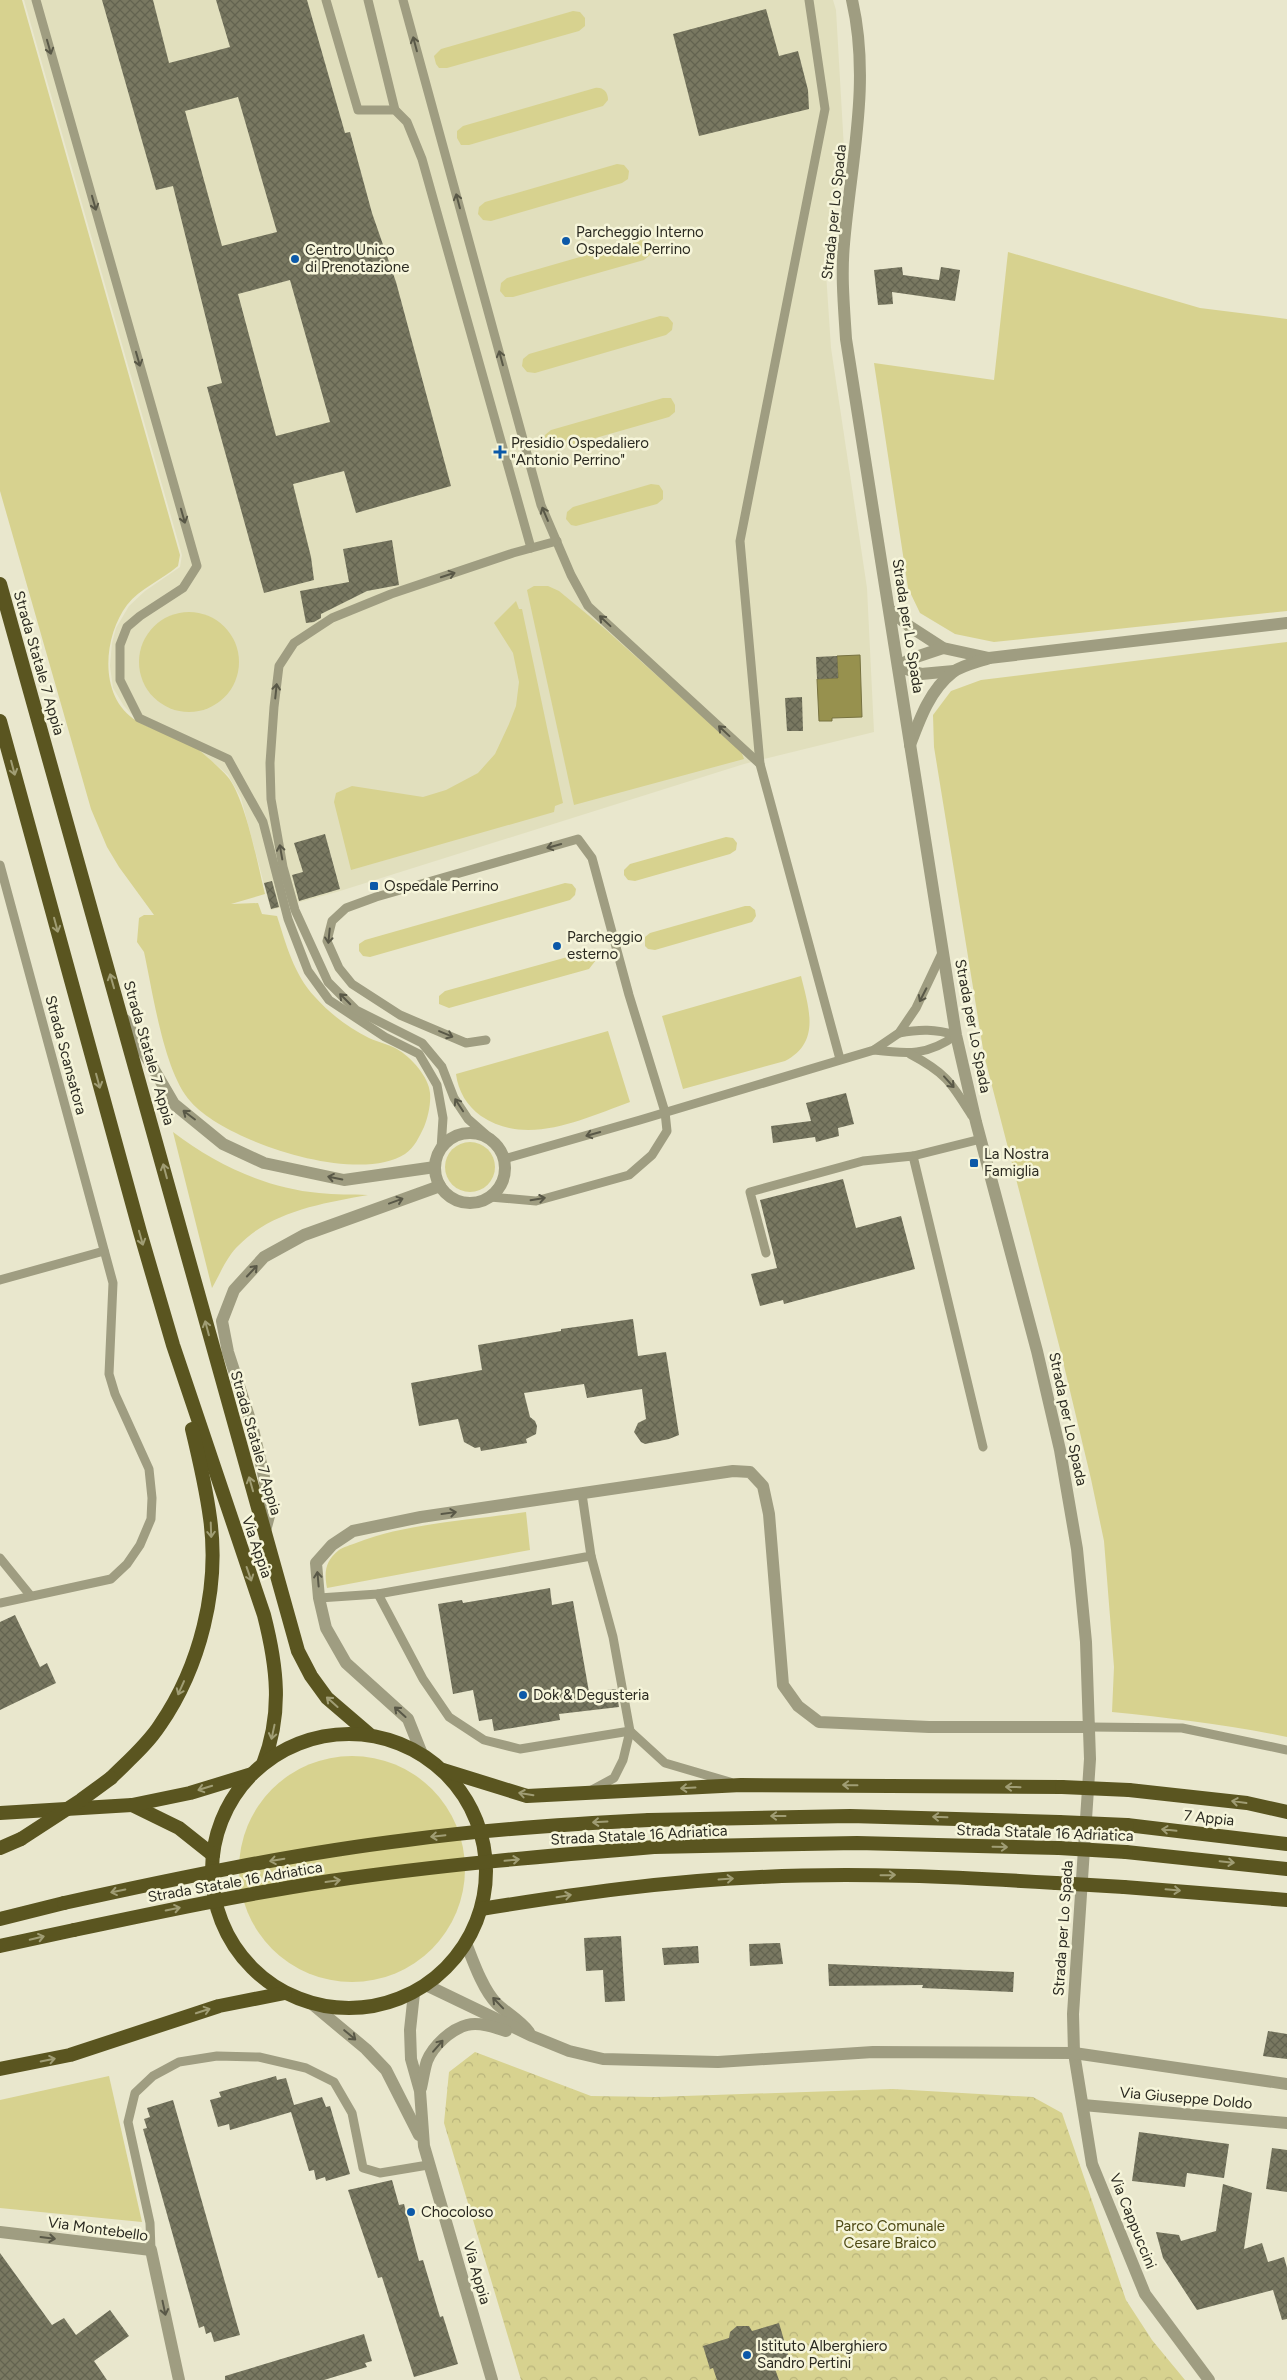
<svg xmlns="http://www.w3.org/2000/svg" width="1287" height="2380" font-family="Figtree,sans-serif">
	<defs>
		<pattern id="forest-crowns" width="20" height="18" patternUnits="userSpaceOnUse" patternTransform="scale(1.25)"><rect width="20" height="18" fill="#d7d28f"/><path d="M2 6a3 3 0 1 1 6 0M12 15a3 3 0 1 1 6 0" fill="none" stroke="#b9b47b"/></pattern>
		<pattern id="building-cross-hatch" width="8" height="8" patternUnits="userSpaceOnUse" patternTransform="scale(1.25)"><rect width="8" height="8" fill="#797861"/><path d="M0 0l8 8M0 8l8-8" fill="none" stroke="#636350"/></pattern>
	</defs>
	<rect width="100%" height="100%" fill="#e9e7cd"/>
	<path fill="#e1dfbd" d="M24 0H833L836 10 844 149 826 273 831 348 867 588 874 732 744 764 340 891 271 910 241 798 228 775 188 741 136 719 124 706 113 688 110 666 112 643 116 628 129 606 145 591 180 567 182 555Z"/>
	<g fill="#d7d28f">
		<path d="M0 0H22L180 555 178 566C162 580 140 588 127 605 103 637 98 698 137 721 152 730 170 734 186 741 197 747 219 767 227 776 245 796 258 866 265 894L231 904 258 903 262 914 277 916C286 944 294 975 315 997 330 1014 349 1028 369 1038 378 1042 388 1044 397 1049 411 1057 429 1077 430 1093 431 1104 428 1117 424 1127 419 1137 415 1147 405 1154 358 1185 226 1142 191 1102 164 1073 153 993 144 952L137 942 139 918 144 915H154L119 867 107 847 91 809 0 491Z"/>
		<path d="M573 11 580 12 585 18V26L579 31 447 68H439L436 64 434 56 441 49Z"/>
		<path d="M595 88C603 87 608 92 608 100L603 106 469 145H461L457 138V131L463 126Z"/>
		<path d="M617 164 624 165 629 171 628 179 622 183 491 221 483 220 478 214 479 207 485 202Z"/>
		<path d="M639 240 646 241 651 247 650 255 644 260 513 297H505L500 291 501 283 507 278Z"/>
		<path d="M1008 252 1200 308 1287 319V611L994 642 955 634 920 613 908 588 874 363 994 380Z"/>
		<path d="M660 316 668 317 673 323 672 330 666 335 535 373 527 372 522 366 523 359 529 354Z"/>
		<path d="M663 398H671L675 405V412L669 417 557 449 549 448 544 442 545 435 551 430Z"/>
		<path d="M651 484 659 485 663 491V499L657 504 576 526 571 525 566 519 567 512 573 507Z"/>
		<path d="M534 586H548L559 591 605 629 741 751 744 759 574 805 527 590Z"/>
		<path d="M516 601 519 609H522L563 803 555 806 554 812 351 870 334 802 336 793 352 786 423 797 446 790 478 773 495 754 509 724 516 706 519 682 513 653 494 623Z"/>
		<circle cx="189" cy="662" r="50"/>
		<path d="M1287 642V1737C1229 1725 1171 1718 1112 1712L1114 1667 1104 1541 1091 1479 1060 1349 984 1055 934 747 933 715 951 691 981 680Z"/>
		<path d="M726 837 733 838 737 843 736 850 730 854 635 881 628 880 624 875V870L630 864Z"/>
		<path d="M565 883 572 884 576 889 575 895 570 900 370 957 363 956 359 951V944L365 940Z"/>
		<path d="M745 906H750L755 910 756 916 752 922 655 950 648 949 645 946V937L650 933Z"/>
		<path d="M589 951 595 955 596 960 589 969 449 1008 439 1004V996L445 991Z"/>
		<path d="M801 976C809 1009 821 1042 785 1061L683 1089 662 1016Z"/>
		<path d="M608 1031 630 1102C583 1119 527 1147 481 1116 467 1106 458 1091 456 1074Z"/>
		<path d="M173 1132C215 1164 265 1188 319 1193 335 1195 352 1194 368 1195 324 1203 272 1211 239 1245 227 1256 220 1274 212 1288Z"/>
		<circle cx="470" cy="1167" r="25"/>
		<path d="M526 1512 530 1550 327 1588C324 1572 325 1561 339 1550 343 1547 351 1545 356 1543 406 1523 473 1520 526 1512Z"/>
		<circle cx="352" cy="1869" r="113"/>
		<path d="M109 2076 142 2222 0 2208V2100Z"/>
	</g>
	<path fill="url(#forest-crowns)" d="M475 2052 591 2096 655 2097 893 2089 1033 2097 1062 2113 1126 2300 1152 2340 1185 2380H521L444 2123 449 2072Z"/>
	<path fill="#97914e" stroke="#777240" d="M860 655 862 717 832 718V721H819L817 679 838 678 837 656Z"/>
	<g fill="url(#building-cross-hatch)" fill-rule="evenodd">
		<path d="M102 0H153L169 63 230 47 216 0H307L345 133 350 132 372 213 396 282 451 486 356 513 344 471 293 484 311 557 314 580 264 593 207 387 222 383 173 186 156 190ZM238 97 277 232 222 246 185 111ZM290 280 330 422 276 436 238 294Z"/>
		<path d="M766 9 779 56 798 51 808 90 809 109 699 136 673 34Z"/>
		<path d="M902 267 903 275 939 280 941 267 960 270 955 301 892 292 893 304 878 305 874 270Z"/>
		<path d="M392 540 399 585 367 591 321 614V618L314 622 306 623 300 591 349 582 343 549Z"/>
		<path d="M837 656 838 678 817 679 816 657Z"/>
		<path d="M802 697 803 731H787L785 698Z"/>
		<path d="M325 834 340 889 299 901 292 875 303 872 294 843Z"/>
		<path d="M272 881 279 907 271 909 264 883Z"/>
		<path d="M846 1093 854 1124 838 1128 839 1136 816 1142 815 1137 773 1143 771 1126 811 1121 806 1103Z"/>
		<path d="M843 1179 856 1228 901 1216 915 1269 784 1304 783 1300 760 1306 751 1274 777 1268 760 1200Z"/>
		<path d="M633 1319 638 1356 666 1352 679 1435 669 1439 645 1444 641 1442 634 1432 638 1423 646 1419 642 1389 587 1398 584 1384 524 1393 530 1417 535 1421 537 1426 536 1434 526 1439 527 1443 481 1451 480 1447 475 1448 464 1442 458 1419 419 1426 411 1383 482 1370 478 1345 561 1331V1329Z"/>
		<path d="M550 1588 552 1605 573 1601 589 1692 616 1689 619 1707 559 1714 560 1720 494 1731 492 1719 479 1721 473 1690 453 1694 438 1604 462 1600 463 1603Z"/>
		<path d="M15 1615 40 1667 47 1663 56 1683 0 1710V1622Z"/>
		<path d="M621 1936 625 2001 605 2002 603 1970 586 1971 584 1938Z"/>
		<path d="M780 1943 783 1964 750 1966 749 1944Z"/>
		<path d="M698 1946 699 1963 664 1965 662 1948Z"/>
		<path d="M828 1964 1014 1972 1013 1992 922 1988 923 1985 829 1986Z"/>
		<path d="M1268 2031 1287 2034V2059L1263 2056Z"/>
		<path d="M276 2076 277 2080 286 2078 294 2105 322 2097 326 2107 330 2106 350 2174 326 2181 325 2177 316 2180 314 2170 309 2171 291 2112 230 2130 229 2124 218 2127 210 2100 221 2097 219 2092Z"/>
		<path d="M173 2100 240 2335 214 2342 211 2332 206 2334 204 2326 199 2328 143 2129 147 2128 144 2119 150 2117 147 2108Z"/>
		<path d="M1139 2132 1229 2144 1224 2178 1187 2173 1185 2187 1132 2181Z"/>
		<path d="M1272 2148 1287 2150V2192L1266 2189Z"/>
		<path d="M392 2180 399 2205 404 2204 419 2261 423 2260 440 2317 443 2316 458 2364 414 2377 382 2277 378 2278 348 2190Z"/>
		<path d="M1223 2184 1252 2193 1244 2249 1262 2243 1268 2262 1284 2257 1287 2268V2319L1282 2320 1273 2290 1197 2310 1163 2258 1156 2232 1179 2235 1181 2241 1216 2231Z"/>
		<path d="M0 2253 52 2325 64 2318 76 2335 110 2310 129 2336 94 2361 107 2380H0Z"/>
		<path d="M779 2323 791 2364 775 2369 779 2380H717L713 2368 710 2369 703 2346 729 2338 730 2332 737 2326H749L752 2331Z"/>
		<path d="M364 2334 372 2361 365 2363 367 2367 324 2380H225V2376Z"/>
	</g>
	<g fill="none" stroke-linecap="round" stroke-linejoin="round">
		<g stroke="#9f9d81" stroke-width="9">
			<path d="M36 0 197 566 183 588 140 616 127 627 120 645V680L139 718 228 759 263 822 288 919 308 971 329 1000 385 1037 419 1054 437 1085 443 1118 441 1149"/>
			<path d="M326 0 358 110H395L407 122 422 159 531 548"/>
			<path d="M368 0 395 110"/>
			<path d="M403 0 541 505 571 575 588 606 760 764"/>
			<path d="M809 0 825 109 740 541 760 764 840 1059"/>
			<path d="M0 865 113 1283 109 1374 115 1394 149 1469 152 1498 151 1519 140 1545 127 1564 111 1579 0 1603"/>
			<path d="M899 1033C920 1029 935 1029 956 1035"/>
			<path d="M486 1040 466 1043 400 1015 352 984 339 968 327 941 332 921 346 908 376 897 578 839 592 858 629 995 665 1112 667 1131 652 1155 629 1175 536 1201 490 1197"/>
			<path d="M874 1050C907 1054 928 1056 956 1035"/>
			<path d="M910 1054C946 1073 951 1082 972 1116"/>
			<path d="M981 1139 913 1156 983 1447"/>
			<path d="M492 1140 468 1119 454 1098 442 1067 422 1043 356 1010 328 982 295 910 283 867 271 799 270 763 274 707 279 666 294 643 332 618 391 594 513 553 557 541"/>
			<path d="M504 1159 640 1120 874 1050 899 1033 916 1008 942 953"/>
			<path d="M766 1253 750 1192 863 1161 913 1156"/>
			<path d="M0 1280 104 1251"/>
			<path d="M582 1494 591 1556 378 1594 423 1679 449 1717 484 1740 520 1749 630 1731"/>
			<path d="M0 1558 30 1595"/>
			<path d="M319 1598 378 1594"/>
			<path d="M1090 1727 1182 1728 1287 1750"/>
			<path d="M630 1731 665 1763 730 1782"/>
			<path d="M590 1791 614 1778 623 1760 630 1731 613 1637 591 1556"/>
			<path d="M151 2250 150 2223 128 2122 135 2093 153 2076 179 2062 217 2056 259 2057 306 2068 334 2082 352 2113 363 2168 380 2173 428 2165"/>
		</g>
		<g stroke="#9f9d81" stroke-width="12">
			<path d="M890 610 909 626 943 648 989 658 1287 623"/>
			<path d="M898 666 921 674 954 671"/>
			<path d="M898 666 913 658 943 648"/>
			<path d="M910 745C920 718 930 690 953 672 963 665 978 662 989 658"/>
			<path d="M125 1020 174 1104 223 1144 264 1163 344 1180 435 1167"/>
			<circle cx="470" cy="1168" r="35"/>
			<path d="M265 1531 270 1512 263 1472 253 1429 228 1352 222 1321 234 1290 264 1257 304 1235 440 1186"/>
			<path d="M422 1754 408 1719 346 1663 326 1628 319 1598 316 1563 332 1545 353 1531 421 1517 733 1471 750 1472 763 1486 769 1514 783 1685 798 1706 819 1722 929 1727H1090"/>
			<path d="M1083 2105 1287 2123"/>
			<path d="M0 2232 151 2250 179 2380"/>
		</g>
		<g stroke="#9f9d81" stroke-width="12">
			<path d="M852 0C871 82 851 161 844 244 841 276 844 307 846 339L956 1035 976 1122 1037 1351 1060 1450 1077 1549 1086 1642 1090 1759 1073 2014 1074 2053 1092 2164 1145 2294 1209 2380"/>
			<path d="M466 1943C473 1961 483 1990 497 2004 508 2014 520 2020 529 2032"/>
			<path d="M426 1985 532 2036 569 2051 603 2059 718 2062 873 2052 1074 2053 1287 2084"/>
			<path d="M414 1993 410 2030 411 2059 420 2091 424 2146 492 2380"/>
			<path d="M312 2004 366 2049 386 2070 419 2135"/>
			<path d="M421 2088C423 2080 424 2070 427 2061 433 2046 451 2029 467 2025 479 2022 494 2027 506 2031"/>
		</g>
		<g stroke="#5a5520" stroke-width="14">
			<path d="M0 584 298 1651 311 1676 327 1698 369 1734"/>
			<path d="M0 721 140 1232 173 1345 264 1615C277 1666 283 1713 263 1764"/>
			<circle cx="349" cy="1871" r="137"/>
			<path d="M443 1770 527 1796 741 1785 1062 1787"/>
			<path d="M111 1778C128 1761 147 1745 160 1725 200 1667 220 1588 210 1518 206 1488 199 1458 192 1429"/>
			<path d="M1129 1790 1247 1803 1287 1812"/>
			<path d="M132 1805 179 1828 213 1855"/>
			<path d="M0 1813 132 1805 190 1793 252 1774"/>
			<path d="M649 1820 850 1816 1059 1822"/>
			<path d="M1127 1825 1287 1844"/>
			<path d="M654 1847 857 1843 1059 1848"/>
			<path d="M0 1848 21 1839"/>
			<path d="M1126 1852 1287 1869"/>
			<path d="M1124 1887 1287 1900"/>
			<path d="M481 1909C574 1894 666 1881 760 1877 859 1872 958 1877 1056 1883"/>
			<path d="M0 1919 64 1903"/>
			<path d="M0 1946 74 1930"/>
			<path d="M0 2069 70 2055 219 2006 285 1993"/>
		</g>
		<g stroke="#5a5520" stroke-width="14">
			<path d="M1062 1787 1129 1790"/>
			<path d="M1059 1822 1127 1825"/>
			<path d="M21 1839 81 1800 111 1778"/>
			<path d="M1059 1848 1126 1852"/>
			<path d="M1056 1883 1124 1887"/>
			<path d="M64 1903C178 1878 292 1854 407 1840 487 1829 568 1824 649 1820"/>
			<path d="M74 1930C159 1912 244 1894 330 1881 438 1865 546 1856 654 1847"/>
		</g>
	</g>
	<defs><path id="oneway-shaft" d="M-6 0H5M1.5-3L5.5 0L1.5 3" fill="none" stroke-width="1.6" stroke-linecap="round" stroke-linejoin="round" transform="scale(1.25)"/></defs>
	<g stroke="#595847">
		<use href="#oneway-shaft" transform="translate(415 44) rotate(-105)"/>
		<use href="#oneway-shaft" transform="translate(49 47) rotate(74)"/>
		<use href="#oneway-shaft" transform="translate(458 201) rotate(-105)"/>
		<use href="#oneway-shaft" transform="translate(94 203) rotate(74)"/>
		<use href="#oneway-shaft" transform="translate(501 358) rotate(-105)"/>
		<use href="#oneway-shaft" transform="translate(138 359) rotate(74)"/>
		<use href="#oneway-shaft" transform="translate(545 514) rotate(-113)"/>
		<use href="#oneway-shaft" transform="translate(183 516) rotate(74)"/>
		<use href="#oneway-shaft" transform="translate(448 575) rotate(-18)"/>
		<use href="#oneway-shaft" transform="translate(605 621) rotate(-137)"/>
		<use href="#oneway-shaft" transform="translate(276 691) rotate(-84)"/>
		<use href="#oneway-shaft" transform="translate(724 731) rotate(-137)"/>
		<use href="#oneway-shaft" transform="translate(554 846) rotate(164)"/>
		<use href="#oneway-shaft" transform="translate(281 852) rotate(-100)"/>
		<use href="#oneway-shaft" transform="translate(329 936) rotate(96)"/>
		<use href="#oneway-shaft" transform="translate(923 995) rotate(117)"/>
		<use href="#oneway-shaft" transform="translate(345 999) rotate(-135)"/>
		<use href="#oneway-shaft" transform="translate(446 1034) rotate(23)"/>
		<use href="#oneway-shaft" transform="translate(949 1082) rotate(48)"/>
		<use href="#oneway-shaft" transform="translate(459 1105) rotate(-123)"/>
		<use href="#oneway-shaft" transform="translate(189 1115) rotate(-143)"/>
		<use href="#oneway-shaft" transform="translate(593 1134) rotate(164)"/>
		<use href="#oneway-shaft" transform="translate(335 1178) rotate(-168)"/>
		<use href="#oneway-shaft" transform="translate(538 1199) rotate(-9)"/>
		<use href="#oneway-shaft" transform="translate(396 1201) rotate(-20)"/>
		<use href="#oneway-shaft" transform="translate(252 1271) rotate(-47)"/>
		<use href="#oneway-shaft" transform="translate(449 1513) rotate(-8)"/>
		<use href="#oneway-shaft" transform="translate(318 1579) rotate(-95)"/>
		<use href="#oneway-shaft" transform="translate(400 1712) rotate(-138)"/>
		<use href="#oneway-shaft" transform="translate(498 2003) rotate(-134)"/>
		<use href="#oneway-shaft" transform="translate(350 2035) rotate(40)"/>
		<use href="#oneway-shaft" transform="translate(438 2046) rotate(-49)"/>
		<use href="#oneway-shaft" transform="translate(48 2238) rotate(7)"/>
		<use href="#oneway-shaft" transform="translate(164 2308) rotate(78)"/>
	</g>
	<g stroke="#a09d74">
		<use href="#oneway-shaft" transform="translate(13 768) rotate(75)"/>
		<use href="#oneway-shaft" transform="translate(56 925) rotate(75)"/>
		<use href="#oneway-shaft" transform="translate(112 981) rotate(-106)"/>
		<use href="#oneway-shaft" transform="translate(98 1081) rotate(75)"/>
		<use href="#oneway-shaft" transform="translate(165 1171) rotate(-105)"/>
		<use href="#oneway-shaft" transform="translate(141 1238) rotate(74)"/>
		<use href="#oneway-shaft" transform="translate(207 1328) rotate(-105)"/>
		<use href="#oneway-shaft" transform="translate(251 1484) rotate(-106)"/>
		<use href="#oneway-shaft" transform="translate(211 1530) rotate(88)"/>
		<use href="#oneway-shaft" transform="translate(249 1574) rotate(71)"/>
		<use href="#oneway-shaft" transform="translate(181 1688) rotate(114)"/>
		<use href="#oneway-shaft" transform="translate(332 1702) rotate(-138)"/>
		<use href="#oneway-shaft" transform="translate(273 1732) rotate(102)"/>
		<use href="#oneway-shaft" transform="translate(850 1785) rotate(-179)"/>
		<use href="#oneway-shaft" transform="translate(1013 1787) rotate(-179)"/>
		<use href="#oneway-shaft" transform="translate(205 1788) rotate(163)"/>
		<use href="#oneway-shaft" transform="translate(688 1788) rotate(177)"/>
		<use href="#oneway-shaft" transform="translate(526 1794) rotate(-171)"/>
		<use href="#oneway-shaft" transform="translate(1239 1802) rotate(-172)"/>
		<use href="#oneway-shaft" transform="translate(778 1816) rotate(180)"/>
		<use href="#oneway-shaft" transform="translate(940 1817) rotate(-178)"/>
		<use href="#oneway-shaft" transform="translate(600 1822) rotate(177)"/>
		<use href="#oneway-shaft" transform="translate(1169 1830) rotate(-174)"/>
		<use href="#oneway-shaft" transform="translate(438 1836) rotate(174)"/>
		<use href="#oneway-shaft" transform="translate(1000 1847) rotate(1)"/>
		<use href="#oneway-shaft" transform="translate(277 1860) rotate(170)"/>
		<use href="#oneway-shaft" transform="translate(512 1860) rotate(-6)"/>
		<use href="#oneway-shaft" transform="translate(1227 1862) rotate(6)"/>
		<use href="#oneway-shaft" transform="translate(888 1875) rotate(-1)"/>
		<use href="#oneway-shaft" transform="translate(726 1879) rotate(-4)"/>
		<use href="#oneway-shaft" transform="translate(333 1881) rotate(-8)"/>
		<use href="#oneway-shaft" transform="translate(1173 1890) rotate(5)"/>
		<use href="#oneway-shaft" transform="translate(118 1891) rotate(168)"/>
		<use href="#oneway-shaft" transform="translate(564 1896) rotate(-9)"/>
		<use href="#oneway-shaft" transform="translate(173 1909) rotate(-12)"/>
		<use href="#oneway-shaft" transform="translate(37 1938) rotate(-13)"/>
		<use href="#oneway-shaft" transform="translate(203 2011) rotate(-18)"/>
		<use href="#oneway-shaft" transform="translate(48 2060) rotate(-11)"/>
	</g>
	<g fill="#0c59a8" stroke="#f6f5da" stroke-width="2">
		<circle cx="566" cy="241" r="5"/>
		<circle cx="295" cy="259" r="5"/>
		<path d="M497.5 444.5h5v5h5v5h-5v5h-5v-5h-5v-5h5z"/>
		<rect x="369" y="881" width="10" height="10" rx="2.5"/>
		<circle cx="557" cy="946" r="5"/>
		<rect x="969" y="1158" width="10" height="10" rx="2.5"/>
		<circle cx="523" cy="1695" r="5"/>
		<circle cx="411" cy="2212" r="5"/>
		<circle cx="747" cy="2355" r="5"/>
	</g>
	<g text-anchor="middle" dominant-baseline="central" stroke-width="5" stroke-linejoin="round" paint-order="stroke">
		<g font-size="15" fill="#2b2a21" stroke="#f6f5da">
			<text transform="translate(834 212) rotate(-84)">Strada per Lo Spada</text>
			<text transform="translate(908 626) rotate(81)">Strada per Lo Spada</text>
			<text transform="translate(39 663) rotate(74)">Strada Statale 7 Appia</text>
			<text transform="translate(973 1026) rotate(79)">Strada per Lo Spada</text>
			<text transform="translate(149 1053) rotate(74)">Strada Statale 7 Appia</text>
			<text transform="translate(66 1055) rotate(75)">Strada Scansatora</text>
			<text transform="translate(1068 1419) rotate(78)">Strada per Lo Spada</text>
			<text transform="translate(256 1443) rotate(74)">Strada Statale 7 Appia</text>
			<text transform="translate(257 1547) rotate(71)">Via Appia</text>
			<text transform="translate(1209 1818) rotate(6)">7 Appia</text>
			<text transform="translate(1045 1833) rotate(2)">Strada Statale 16 Adriatica</text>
			<text transform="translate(639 1835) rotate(-3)">Strada Statale 16 Adriatica</text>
			<text transform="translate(235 1882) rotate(-10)">Strada Statale 16 Adriatica</text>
			<text transform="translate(1063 1928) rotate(-86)">Strada per Lo Spada</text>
			<text transform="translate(1186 2098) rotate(5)">Via Giuseppe Doldo</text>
			<text transform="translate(1133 2221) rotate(68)">Via Cappuccini</text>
			<text transform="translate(98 2229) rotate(8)">Via Montebello</text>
			<text transform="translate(477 2273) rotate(74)">Via Appia</text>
		</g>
		<g font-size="15" fill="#2b2a21" stroke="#f6f5da" text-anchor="start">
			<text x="576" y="232">Parcheggio Interno<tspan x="576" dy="17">Ospedale Perrino</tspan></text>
			<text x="305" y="250">Centro Unico<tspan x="305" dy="17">di Prenotazione</tspan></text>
			<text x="511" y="443">Presidio Ospedaliero<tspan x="511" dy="17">"Antonio Perrino"</tspan></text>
			<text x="384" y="886">Ospedale Perrino</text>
			<text x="567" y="937">Parcheggio<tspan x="567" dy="17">esterno</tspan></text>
			<text x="984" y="1154">La Nostra<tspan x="984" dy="17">Famiglia</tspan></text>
			<text x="533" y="1695">Dok &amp; Degusteria</text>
			<text x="421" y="2212">Chocoloso</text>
			<text x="757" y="2346">Istituto Alberghiero<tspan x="757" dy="17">Sandro Pertini</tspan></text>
		</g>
		<g font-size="15" fill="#4d4914" stroke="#f6f5da">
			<text x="890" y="2226">Parco Comunale<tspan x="890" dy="17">Cesare Braico</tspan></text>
		</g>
	</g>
</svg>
